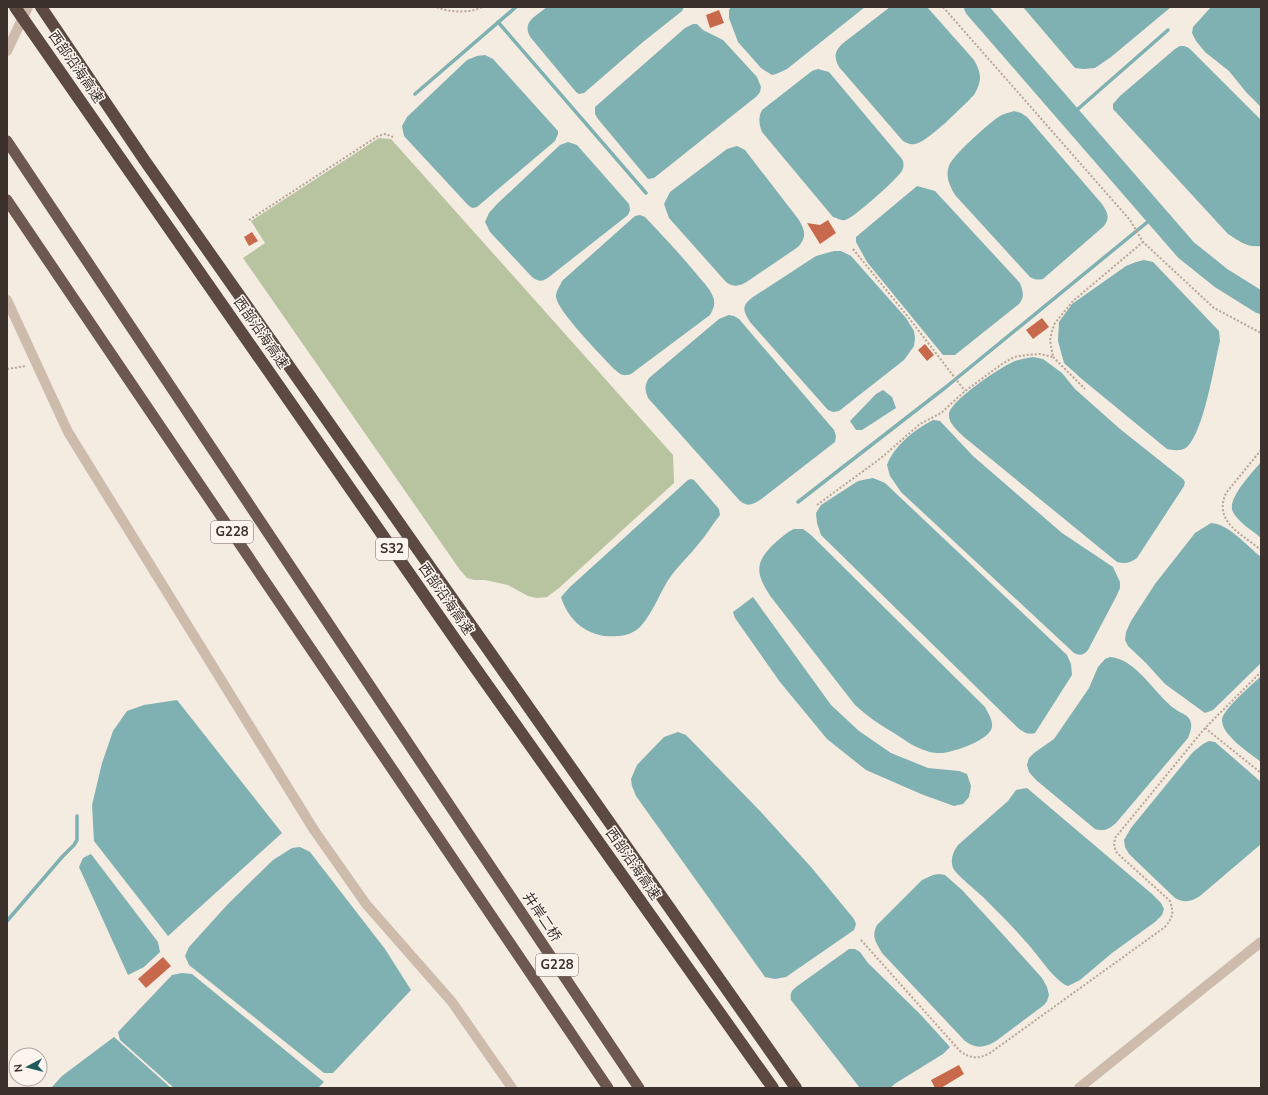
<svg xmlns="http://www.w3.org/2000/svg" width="1268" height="1095" font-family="'Nunito Sans','Noto Sans SC',sans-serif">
	<rect width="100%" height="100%" fill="#f4ebe1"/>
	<path fill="#b8c4a0" d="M379 138 391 139 673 455 674 483 559 588 547 597 537 598 528 596 508 585 485 580H474L467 578 460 570 243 258 265 243 251 221Z"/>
	<g fill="#7fb0b2">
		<path d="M547 7H684L682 11 643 42 584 93 579 94 576 92 531 38C521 22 535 17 547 7Z"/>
		<path d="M731 7H865L787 69 776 74 772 75 761 68 738 42 729 18V10Z"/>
		<path d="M890 7H927L974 60C982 74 982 81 974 95 963 106 928 142 915 144 910 145 907 143 903 141L839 67C834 57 834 52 842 44Z"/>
		<path d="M1023 7H1171L1111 57 1095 68 1084 69 1075 68Z"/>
		<path d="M1211 7H1261V107L1246 92 1229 71 1205 52 1196 41 1192 33 1193 27Z"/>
		<path d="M693 24H697L703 30 723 40 757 77 761 87 760 92 757 96 654 178 648 179 598 119 595 114V107L685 28Z"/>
		<path d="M1180 46H1184L1189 48 1261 120V246C1247 248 1239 241 1228 234L1113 109V104L1120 96 1175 49Z"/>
		<path d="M485 55 493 59 558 131V134L555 141 477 207 472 208 468 205 404 136 402 126 407 117 467 60 477 56Z"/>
		<path d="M818 69 829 72 902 159C904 163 904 166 902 171 897 179 854 218 845 220 841 221 837 218 833 217L762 132C759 123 758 118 762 110L812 71Z"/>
		<path d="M1014 111 1021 113 1027 117 1102 204C1108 213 1110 218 1104 226L1043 279C1038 280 1035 280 1030 277L955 195C950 186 945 177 949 166 952 156 987 125 997 118 1002 114 1008 113 1014 111Z"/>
		<path d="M568 142 577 145 629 204 630 210 628 215 549 277C542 282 539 282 532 277L490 232 485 222 489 213 497 204 560 145Z"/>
		<path d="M737 146 745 150 799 220C805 231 807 237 798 247L748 281C740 286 734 288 726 282L669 218 664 204 670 192 727 149Z"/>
		<path d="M917 186 935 191 1020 283C1023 292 1025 296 1019 304L955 355H943L867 262 856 242V237Z"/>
		<path d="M640 215 645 217C663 236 682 256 699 277 704 283 711 290 713 297 716 304 713 309 710 315L631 374C623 377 620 374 614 369 603 357 556 310 556 296 556 291 560 286 562 281L635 216Z"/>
		<path d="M834 251H841L851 256 906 318 914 331 915 338 914 346 904 360 839 411 833 412 828 410 750 322C743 310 741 306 753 297L816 256Z"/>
		<path d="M1144 260 1153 262 1219 331 1220 341C1214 365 1204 431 1187 447 1181 452 1174 450 1167 449L1083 380 1064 363 1058 341 1059 322 1072 304 1126 266 1136 262Z"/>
		<path d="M729 315 734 316 739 319 834 430 836 436 835 442 760 500C751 505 748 507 740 501L648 398C645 390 644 386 649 378L719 319Z"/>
		<path d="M1033 357 1043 359 1062 373 1075 389 1120 429 1183 479 1185 482 1184 486 1137 558C1130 563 1125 564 1117 562L964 437C958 431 948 423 949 414 951 400 1002 366 1015 361 1021 359 1028 358 1033 357Z"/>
		<path d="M883 390 892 397 896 408 862 430H856L850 421 876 394Z"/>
		<path d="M933 420 940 421 973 456 1062 533 1113 567 1120 582V588L1117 595 1088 650C1084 655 1080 656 1074 653L901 492 890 476 887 465C894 446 914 430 933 420Z"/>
		<path d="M1261 462V538C1252 530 1239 523 1233 512 1226 499 1253 472 1261 462Z"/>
		<path d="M873 478 885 483 1067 655 1071 664 1072 675 1035 733C1027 735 1023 732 1017 727L821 535 817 523 816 513 821 505 858 481Z"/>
		<path d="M691 479 694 480 719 509 720 515C712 525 705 537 696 547 687 558 675 569 667 582 658 597 652 614 640 627 635 632 626 636 618 636 591 639 569 623 561 597L570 587 688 480Z"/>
		<path d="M1211 523C1229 524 1247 546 1261 557V663L1213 710 1205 713 1165 684 1146 663 1128 646 1125 640 1126 632 1131 621 1155 584 1195 533Z"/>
		<path d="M794 529H803L811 535 985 707C988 713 993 720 992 727 990 740 954 752 942 753 938 753 931 753 927 751 916 748 906 741 897 735 882 726 868 717 855 705L771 597C755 573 754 562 776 542 782 537 787 532 794 529Z"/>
		<path d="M753 597 831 705 859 731 891 753 928 768 959 771 967 774 971 786 969 797 963 804 954 806 921 794 866 770 827 739 780 682 735 618 733 612Z"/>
		<path d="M1110 657C1137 659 1155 695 1175 709 1180 713 1187 714 1190 720 1193 726 1190 732 1188 738L1116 823C1109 829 1104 832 1095 829L1036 780 1029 772 1027 765 1029 758 1034 753 1054 739 1089 688 1098 667 1105 659Z"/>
		<path d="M1261 676V762C1251 754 1238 746 1230 736 1226 732 1222 726 1222 720 1222 710 1253 684 1261 676Z"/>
		<path d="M177 700 282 833 168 936 94 841 92 805 102 763 113 731 127 711 144 705Z"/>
		<path d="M678 732 686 735 760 811 811 867 854 919 856 924 854 930 786 977 775 979 765 977 636 796 632 786 631 779 637 765 664 737Z"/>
		<path d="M1209 741 1215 742 1261 782V844L1200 896C1190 902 1185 903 1175 898L1129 854 1125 847 1124 840 1131 828 1193 752 1203 744Z"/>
		<path d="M1027 788 1152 894 1161 903 1164 909 1162 915 1155 922 1112 953 1080 980 1068 986C1055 982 1036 952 1026 942 1014 928 1001 915 988 902 980 893 958 877 953 868 950 859 953 852 958 845L1008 801 1016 790Z"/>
		<path d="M300 847 310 852 385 949 411 990 333 1073H324L189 965 185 956 189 947 228 904 273 860 292 848Z"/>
		<path d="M91 854 158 942 160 952 144 967 128 975 79 867 83 858Z"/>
		<path d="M939 874 945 875 962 890 997 928 1042 978 1047 987 1049 995 1047 1001 1044 1005 996 1041C984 1048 976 1049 965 1041L882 953C876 942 871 937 877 925L922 880 933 875Z"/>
		<path d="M849 949H855L860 952 868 963 920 1014 950 1047 943 1054 896 1083 890 1088H860L791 1000C790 994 791 991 796 987Z"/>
		<path d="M182 973 192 974 324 1082 318 1088H174L120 1040 118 1032 172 975Z"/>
		<path d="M114 1037 171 1088H51L62 1076Z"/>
	</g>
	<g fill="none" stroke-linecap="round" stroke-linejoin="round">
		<g stroke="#7fb0b2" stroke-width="3.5">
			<path d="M498 22 646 193"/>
			<path d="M415 94 516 7"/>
			<path d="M1070 116 1168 30"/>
			<path d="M798 502 946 387 1156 215"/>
			<path d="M7 921 62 857 74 845 77 840V816"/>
		</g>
		<path stroke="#7fb0b2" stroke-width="22" d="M975 7 1186 250 1221 278 1261 303"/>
	</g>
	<g fill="#c8694b">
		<path d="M719 10 724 23 710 28 706 15Z"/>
		<path d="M828 220 836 233 820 244 807 223 820 225Z"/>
		<path d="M252 232 258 241 249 246 244 237Z"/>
		<path d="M1042 318 1049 327 1033 339 1026 330Z"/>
		<path d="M925 344 934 355 927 361 918 350Z"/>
		<path d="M163 957 171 966 146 988 138 979Z"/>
		<path d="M959 1065 964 1074 941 1088H935L931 1080Z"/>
	</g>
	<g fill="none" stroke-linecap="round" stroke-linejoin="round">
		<g stroke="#b9a596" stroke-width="2" stroke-dasharray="2 2" stroke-linecap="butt">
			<path d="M437 7C449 13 470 13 483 7"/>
			<path d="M943 7 1130 220 1143 242 1214 308 1261 333"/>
			<path d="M249 220 378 136 385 134 393 137"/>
			<path d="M853 249 909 318 965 391"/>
			<path d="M1053 357 1085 389"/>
			<path d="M7 369 26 366"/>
			<path d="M1261 450 1226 493C1213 522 1242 534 1261 550"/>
			<path d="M817 505 881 458 920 424 941 413 965 391 1002 364 1014 357 1027 355 1040 354 1053 357 1050 340 1052 331 1055 323 1073 301 1143 242"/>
			<path d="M1205 728 1261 773"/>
			<path d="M861 940 960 1051C971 1059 979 1059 990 1053L1165 927C1173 917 1174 913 1170 901L1117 853 1114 846 1115 838 1205 728 1261 672"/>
		</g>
		<g stroke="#cdbbac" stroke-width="10">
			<path d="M7 300 68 432 314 830 366 904 452 1002 512 1088"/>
			<path d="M1079 1088 1261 942"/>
		</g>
		<path stroke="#cdbbac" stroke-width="10" d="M7 51 28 7"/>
		<g stroke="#6c584f" stroke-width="11">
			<path d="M7 141 474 842 639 1088"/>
			<path d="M7 200 608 1088"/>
		</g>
		<g stroke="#5c4a42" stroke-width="12">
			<path d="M15 7 457 642 773 1088"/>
			<path d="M41 7 145 161 796 1088"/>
		</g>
	</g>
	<g text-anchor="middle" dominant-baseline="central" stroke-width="3" stroke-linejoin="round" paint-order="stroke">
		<g fill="#fbf5ee" stroke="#756b66" stroke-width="1">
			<rect x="211" y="521" width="42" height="22" rx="3"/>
			<rect x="376" y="538" width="32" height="22" rx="3"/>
			<rect x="536" y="954" width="42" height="22" rx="3"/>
		</g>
		<g font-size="13" font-weight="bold" fill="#3b302b">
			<text x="232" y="532">G228</text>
			<text x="392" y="549">S32</text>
			<text x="557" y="965">G228</text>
		</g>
		<g font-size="14" fill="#3b302b" stroke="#fbf5ee">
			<text transform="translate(76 67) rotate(55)">西部沿海高速</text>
			<text transform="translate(261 333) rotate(55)">西部沿海高速</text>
			<text transform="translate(446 599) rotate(55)">西部沿海高速</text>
			<text transform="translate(633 864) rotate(55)">西部沿海高速</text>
			<text transform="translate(542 917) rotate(56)">井岸二桥</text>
		</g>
	</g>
	<rect width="1268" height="1095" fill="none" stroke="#3b302b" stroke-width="16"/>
	<g transform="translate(28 1067) rotate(263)"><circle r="19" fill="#fbf5ee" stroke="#aea6a0"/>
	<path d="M0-3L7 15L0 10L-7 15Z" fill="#1f5a5e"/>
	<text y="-6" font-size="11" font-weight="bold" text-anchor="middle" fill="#3b302b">N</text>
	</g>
</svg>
